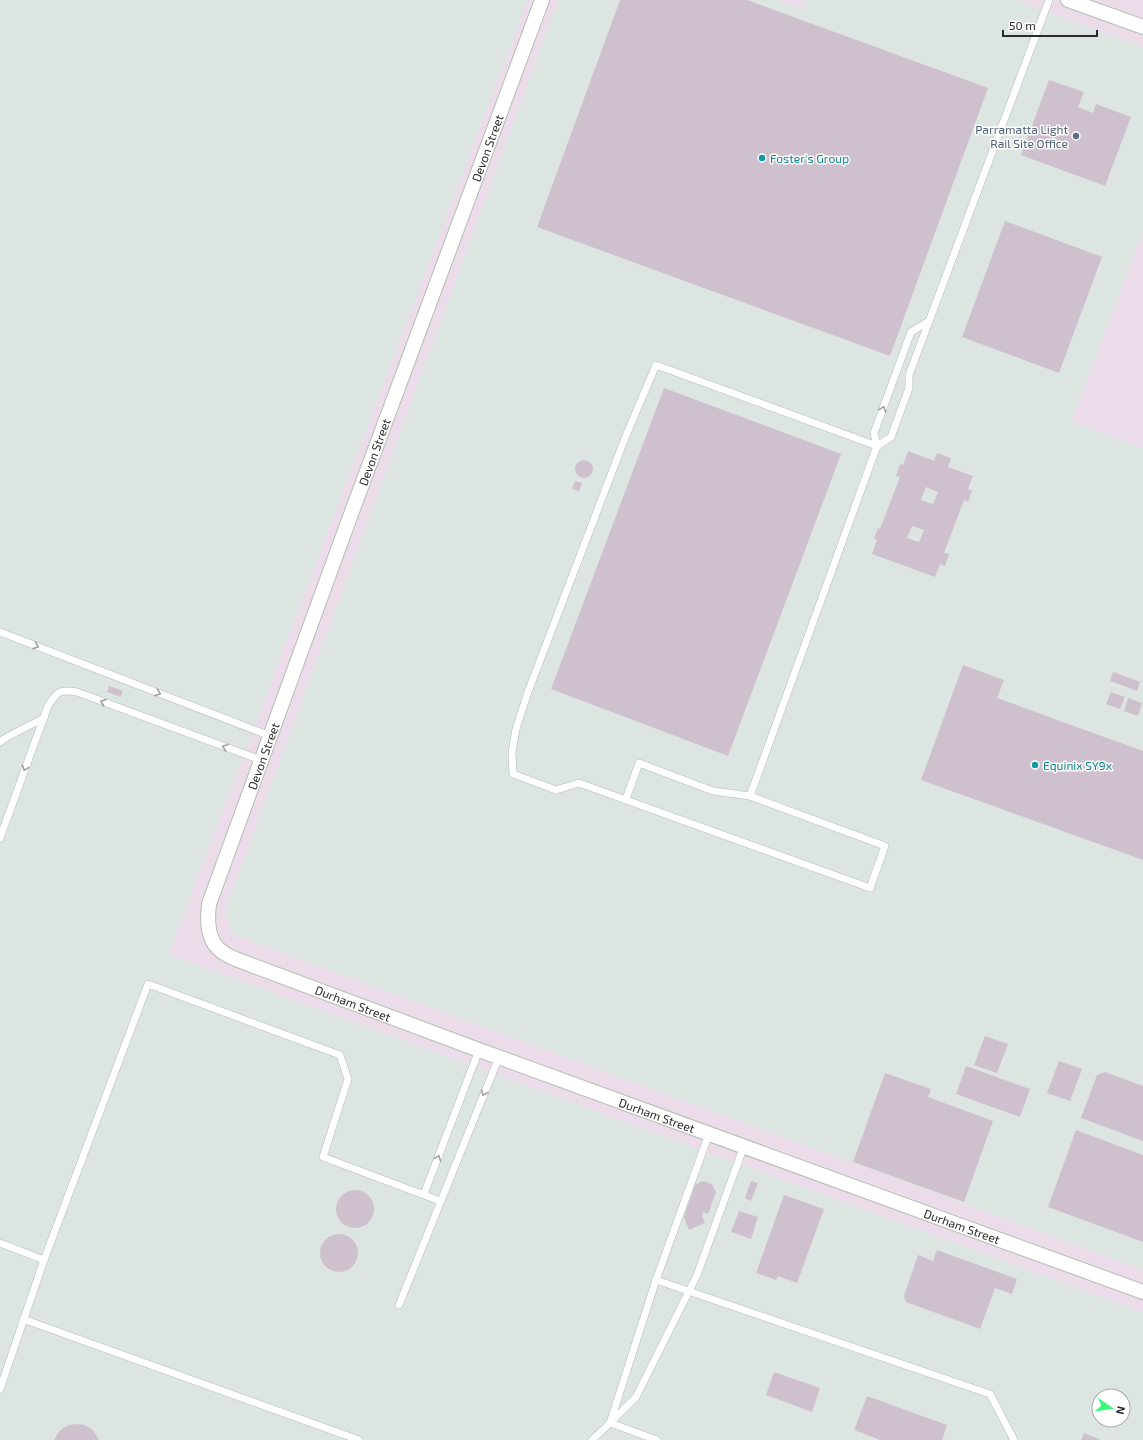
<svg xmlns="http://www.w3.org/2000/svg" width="1143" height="1440" font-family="'Exo 2',sans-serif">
	<rect width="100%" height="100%" fill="#ecdcea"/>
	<g fill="#dde5e3" fill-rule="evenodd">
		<path d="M0 0H528L169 954 1143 1312V1440H0ZM1099 1396H1123V1420H1099Z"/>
		<path d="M558 0H778L802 9 805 0H1016L1143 47V232L1072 421 1143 448V1270L233 935 224 913Z"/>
	</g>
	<g fill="#cec1cd" fill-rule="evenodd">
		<path d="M620 0H747L988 88 890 356 537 227Z"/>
		<path d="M1049 80 1084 92 1078 107 1093 113 1096 104 1131 117 1105 186 1021 155Z"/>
		<path d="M1005 221 1102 257 1059 373 962 337Z"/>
		<path d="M664 388 841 454 728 756 551 689Z"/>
		<path d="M908 451 934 461 937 453 951 458 948 467 973 476 968 489 972 491 968 502 964 500 944 553 949 554 945 566 940 564 935 577 872 554 877 540 874 539 878 528 880 529 900 477 896 476 900 464 903 465ZM926 487 938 492 933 504 921 500ZM912 526 924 530 919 542 907 538Z"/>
		<circle cx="584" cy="469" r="9"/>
		<path d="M575 481 582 483 579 491 572 489Z"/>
		<path d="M963 665 1004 680 997 698 1143 751V860L921 780Z"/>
		<path d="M1113 672 1140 682 1137 691 1110 681Z"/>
		<path d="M109 686 123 691 121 697 107 692Z"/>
		<path d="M1111 692 1125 697 1120 709 1106 704Z"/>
		<path d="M1128 698 1142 703 1138 716 1124 711Z"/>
		<path d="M985 1036 1008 1044 997 1073 974 1065Z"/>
		<path d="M1059 1061 1082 1069 1070 1101 1047 1093Z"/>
		<path d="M966 1066 1030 1089 1020 1117 956 1094Z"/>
		<path d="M1105 1072 1143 1086V1141L1081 1118 1097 1075Z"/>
		<path d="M885 1073 931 1089 928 1097 993 1121 964 1202 853 1162Z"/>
		<path d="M1076 1130 1143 1155V1242L1048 1207Z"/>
		<path d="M703 1181 712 1184 716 1192 708 1214 703 1212 702 1216 705 1223 689 1230 684 1217 695 1185Z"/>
		<path d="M751 1181 758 1183 751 1201 745 1198Z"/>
		<circle cx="355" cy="1209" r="19"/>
		<path d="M784 1195 824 1209 797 1283 778 1276 776 1280 756 1273Z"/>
		<path d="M739 1211 758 1217 751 1239 731 1232Z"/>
		<circle cx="339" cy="1253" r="19"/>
		<path d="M937 1250 1017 1279 1012 1294 995 1288 980 1329 906 1302 904 1296 918 1255 933 1261Z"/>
		<path d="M774 1372 820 1388 812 1412 766 1395Z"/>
		<path d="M867 1396 947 1425 942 1440H880L854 1430Z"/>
		<path d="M77 1424 84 1425 90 1428 95 1433 99 1440H54L58 1433 63 1428 69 1425Z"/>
		<path d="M1084 1433 1101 1440H1081Z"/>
	</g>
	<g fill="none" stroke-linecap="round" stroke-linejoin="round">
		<defs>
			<g id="lane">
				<path d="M877 446 891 437 909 388V375L1049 0"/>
				<path d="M0 632 270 736"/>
				<path d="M0 742 7 737 44 718"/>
				<path d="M750 796 877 446 874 433 911 332 929 321"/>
				<path d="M626 799 639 763 713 791 750 796 885 846 870 888 579 783 556 790 513 774 512 752 516 729 528 692 625 438 656 365 877 446"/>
				<path d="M0 838 48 706C58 691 59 689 77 692L261 760"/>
				<path d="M424 1194 479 1050"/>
				<path d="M0 1243 44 1260"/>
				<path d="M656 1280 990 1394 1014 1440"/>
				<path d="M399 1305 499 1057"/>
				<path d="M23 1319 359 1440"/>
				<path d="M0 1389 44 1260 148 984 340 1055 348 1079 323 1157 440 1201"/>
				<path d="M592 1440 610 1423 656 1280 709 1134"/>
				<path d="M657 1440 610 1423 636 1397 697 1275 744 1146"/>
			</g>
			<g id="street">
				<path d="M542 0 347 525 209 904C207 922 207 943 224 953 228 956 234 958 238 960L479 1050 1143 1292"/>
				<path d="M1068 0 1143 27"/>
			</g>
		</defs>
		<use href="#lane" stroke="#b0beb4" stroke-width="8"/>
		<use href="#street" stroke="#b0beb4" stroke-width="16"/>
		<use href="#lane" stroke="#fff" stroke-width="7"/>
		<use href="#street" stroke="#fff" stroke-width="14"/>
	</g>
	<defs><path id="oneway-chevron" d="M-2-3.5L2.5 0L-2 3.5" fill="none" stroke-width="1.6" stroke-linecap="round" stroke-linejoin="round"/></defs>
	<g stroke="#9f9f9f">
		<use href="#oneway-chevron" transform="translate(883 409) rotate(-70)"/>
		<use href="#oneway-chevron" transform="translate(36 646) rotate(21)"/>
		<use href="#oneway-chevron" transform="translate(158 693) rotate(21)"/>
		<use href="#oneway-chevron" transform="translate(103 702) rotate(-160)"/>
		<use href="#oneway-chevron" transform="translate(225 747) rotate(-160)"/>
		<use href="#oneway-chevron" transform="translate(25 768) rotate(110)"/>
		<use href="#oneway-chevron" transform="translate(484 1093) rotate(112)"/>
		<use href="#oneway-chevron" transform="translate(438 1158) rotate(-69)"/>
	</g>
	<circle fill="#5c6f8a" stroke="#fff" stroke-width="1.5" cx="1076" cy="136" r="4"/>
	<g fill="#0f9aa8" stroke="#fff" stroke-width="1.5">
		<circle cx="762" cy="158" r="4"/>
		<circle cx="1035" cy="765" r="4"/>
	</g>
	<g text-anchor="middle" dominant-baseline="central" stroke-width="3" stroke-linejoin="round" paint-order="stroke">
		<g font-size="12" fill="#4e5e75" stroke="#fff" text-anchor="end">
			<text x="1068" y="129">Parramatta Light<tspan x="1068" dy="14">Rail Site Office</tspan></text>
		</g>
		<g font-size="12" fill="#2a2a2a" stroke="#fff">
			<text transform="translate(487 148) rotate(-70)">Devon Street</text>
			<text transform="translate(374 452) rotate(-70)">Devon Street</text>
			<text transform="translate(263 756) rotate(-70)">Devon Street</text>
			<text transform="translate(353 1003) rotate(21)">Durham Street</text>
			<text transform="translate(657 1115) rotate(20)">Durham Street</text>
			<text transform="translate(962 1226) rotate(20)">Durham Street</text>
		</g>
		<g font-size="12" fill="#0d838f" stroke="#fff" text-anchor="start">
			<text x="770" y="158">Foster's Group</text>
			<text x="1043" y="765">Equinix SY9x</text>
		</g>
	</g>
	<g transform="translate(1111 1408) rotate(103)"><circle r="19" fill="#ffffff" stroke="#aaaaaa"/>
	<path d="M0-3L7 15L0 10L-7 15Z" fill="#3cf97e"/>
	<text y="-6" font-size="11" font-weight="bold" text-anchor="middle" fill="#2a2a2a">N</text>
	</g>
	<path d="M1003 30v6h94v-6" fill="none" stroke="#2a2a2a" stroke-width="2"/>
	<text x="1009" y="30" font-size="12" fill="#2a2a2a" stroke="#ffffff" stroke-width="3" paint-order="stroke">50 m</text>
</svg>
